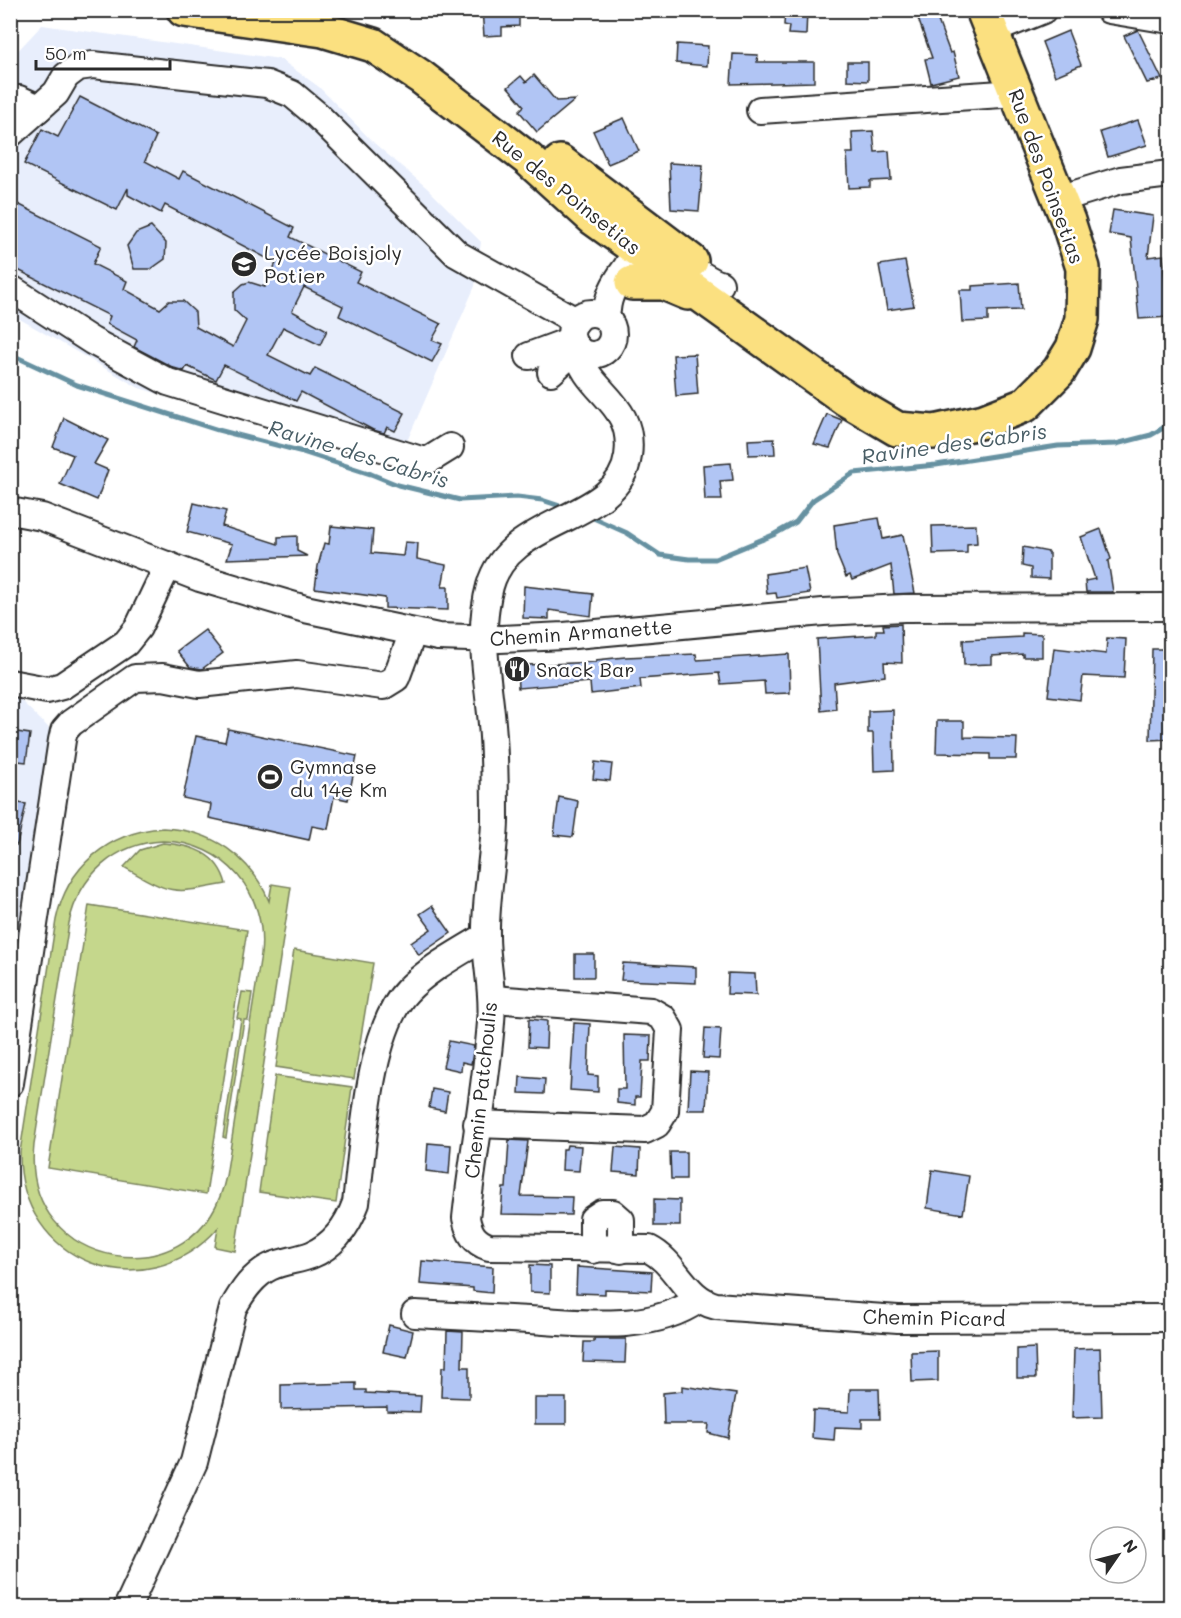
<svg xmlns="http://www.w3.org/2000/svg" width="1181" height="1618" font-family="Mali,sans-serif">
	<rect width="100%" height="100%" fill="#fff"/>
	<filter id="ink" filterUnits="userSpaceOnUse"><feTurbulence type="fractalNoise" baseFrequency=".0167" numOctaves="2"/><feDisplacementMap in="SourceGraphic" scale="12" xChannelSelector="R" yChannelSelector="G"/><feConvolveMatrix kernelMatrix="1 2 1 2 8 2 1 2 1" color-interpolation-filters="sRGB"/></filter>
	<g filter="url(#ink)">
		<g fill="#e8eefc">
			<path d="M42 25 280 59 319 87 374 143 427 188 481 242 475 286 397 464 139 388 11 314V58Z"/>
			<path d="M11 691 52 731 11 1053Z"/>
		</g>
		<g fill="#c5d78c" stroke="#78815c" stroke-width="1.5" fill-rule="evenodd">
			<path d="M163 828C212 830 250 856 269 901L272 884 291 887 235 1251 215 1247 218 1228C145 1311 18 1263 20 1152L56 920C67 867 108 832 163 828ZM163 841C224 842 268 893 261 954L226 1176C200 1302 20 1272 34 1145L69 923C79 876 115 843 163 841Z"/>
			<path d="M163 843C192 845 218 853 226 884 171 894 173 895 124 867L140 850Z"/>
			<path d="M89 905 247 930 206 1194 48 1168Z"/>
			<path d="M294 950 373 963 354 1079 276 1067Z"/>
			<path d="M242 992 252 993 248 1020H244L226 1138 223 1137 241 1019 237 1018Z"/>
			<path d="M275 1076 352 1087 336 1203 259 1192Z"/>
		</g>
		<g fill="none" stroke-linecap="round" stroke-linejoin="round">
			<g stroke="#6691a1" stroke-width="5">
				<path d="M10 354 77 385 218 430 303 452 371 474 398 485 460 500 517 497 542 500 566 508"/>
				<path d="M589 516 627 533 660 555 689 559H715L773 535 796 522 813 500 854 473 936 465 1058 446 1116 444 1151 435 1170 424"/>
			</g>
		</g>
		<g fill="#b1c5f4" stroke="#2b2b2b" stroke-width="1.5">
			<path d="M482 10H519V26L502 27V35L484 36Z"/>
			<path d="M785 10H807L806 35 788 34 789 26 784 25Z"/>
			<path d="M915 10H934L950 53 953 52 959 76 931 83 925 59 932 58Z"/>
			<path d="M1138 30 1162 79 1147 83 1124 36Z"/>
			<path d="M1068 31 1081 65 1055 76 1042 42Z"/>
			<path d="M677 44 708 46 707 66 676 63Z"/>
			<path d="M733 54 758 55 757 62H814V82L731 84Z"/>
			<path d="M847 62H868V81L847 80Z"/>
			<path d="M534 75 556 101 575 100 537 132 519 111 524 106 508 87 521 76 526 82Z"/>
			<path d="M80 97 156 136 145 161 179 179 183 171 294 228 290 237 361 272 356 282 441 324 432 340 442 344 432 362 339 316 343 306 304 287 292 311 327 330 320 345 283 327 268 355 310 376 315 368 405 413 395 431 387 427 384 433 373 430 301 392 296 401 224 365 216 380 187 366 184 371 174 368 134 347 137 340 107 324 110 316 10 266V200L101 246 93 264 127 281 124 289 160 309 169 301H183L195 312 196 327 233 347 246 321 234 310V292L243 284 249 282 265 287 276 263 165 205 161 213 128 195V188L117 210 24 164 42 129 58 137Z"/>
			<path d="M624 118 639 151 608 164 593 131Z"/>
			<path d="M1138 120 1147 145 1108 157 1100 132Z"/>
			<path d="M873 131 875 152 889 151 891 180 870 181V187L849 188 847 153H853L852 132Z"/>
			<path d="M669 163 703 165 699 211 671 209Z"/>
			<path d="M1113 210 1153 216 1148 257 1163 255 1168 317 1139 319 1131 238 1109 234Z"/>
			<path d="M151 227 166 243 165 259 151 269H134L127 246 136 233Z"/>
			<path d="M905 261 914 306 887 310 879 265Z"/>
			<path d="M1019 283 1021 310 988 311V321L962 322 960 290H972V286Z"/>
			<path d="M695 354 698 394 676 396 673 355Z"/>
			<path d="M827 414 842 420 830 448 814 444Z"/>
			<path d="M64 418 108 440 94 464 108 470 97 500 60 484 73 455 53 447Z"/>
			<path d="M774 439 775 454 749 455 748 440Z"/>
			<path d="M731 463 733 480 720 481 722 500H705L703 465Z"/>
			<path d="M194 503 226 511 222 526 278 544V537L297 536V551L307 556 227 559 232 544 187 532Z"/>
			<path d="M879 518 883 539 903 535 915 593 894 594 891 565 852 580 850 575 846 577 837 555 834 525Z"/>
			<path d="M976 525 977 543 967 544V553L933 554 932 526Z"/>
			<path d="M331 526 373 530 371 553 403 556 405 542 418 543 417 559 446 565 442 587H448V610L385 608V598L315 588 318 566 324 543 329 544Z"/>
			<path d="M1101 529 1111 559 1108 561 1113 592H1086L1085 581 1095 579 1081 537Z"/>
			<path d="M1023 547 1049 552V579L1031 578V568L1022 566Z"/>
			<path d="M805 568 810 593 777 598 776 593 767 594 765 574Z"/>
			<path d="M524 586 593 594 591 616 549 610V619L523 618Z"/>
			<path d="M901 624 902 663 884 662 885 676 834 683 836 709 821 711 817 639 876 635V630H884L883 625Z"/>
			<path d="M205 630 223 653 202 669 190 667 177 651Z"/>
			<path d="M1022 633 1042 634V657H1023V654L992 656V664L964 665 963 640 1022 637Z"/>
			<path d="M1107 638 1126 639 1124 678 1083 676 1080 700 1048 696 1054 648 1106 654Z"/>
			<path d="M1152 649H1170V739L1150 740Z"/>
			<path d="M696 654 697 660 789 654 790 693 765 694 764 681 721 684 719 673 640 679 641 688 591 694 590 682 518 688 517 669 527 668V665L596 662V660L625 657Z"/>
			<path d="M893 710 894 770 874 771 873 733H868V711Z"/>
			<path d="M937 721H964V737L1017 738 1016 759H990V754L936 753Z"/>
			<path d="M228 729 357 756 348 800 334 797 328 829 312 826 309 840 209 818 211 804 183 798 196 736 225 742Z"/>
			<path d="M10 731 30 734 26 762 10 760Z"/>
			<path d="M595 762 612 764 610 781 593 779Z"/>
			<path d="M559 797 578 801 573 837 554 835Z"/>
			<path d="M10 802 26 804 17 845H10Z"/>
			<path d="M432 906 451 933 419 955 411 943 431 929 420 914Z"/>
			<rect x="575" y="954" width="19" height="23"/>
			<path d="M623 963 696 967V983L621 980Z"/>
			<path d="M728 973 755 974 756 995 727 994Z"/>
			<path d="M529 1019 547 1021 546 1048 528 1047Z"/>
			<path d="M574 1023 590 1024 588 1075 598 1076V1092L570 1090Z"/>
			<path d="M705 1028 721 1029 719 1059 703 1058Z"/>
			<path d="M624 1035 651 1036 650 1061H642L640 1097H635V1105L617 1103V1089H625Z"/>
			<path d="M449 1041 474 1046 471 1064 462 1062 461 1071 443 1067Z"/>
			<path d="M690 1071 708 1072 706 1110H688Z"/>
			<path d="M520 1077 545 1079 544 1094 519 1093Z"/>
			<path d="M432 1089 448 1092 445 1111 429 1108Z"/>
			<path d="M509 1140 528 1141 521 1196 572 1197 571 1215 501 1214 503 1188H506Z"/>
			<path d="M428 1143 451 1145 449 1174 426 1171Z"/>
			<path d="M567 1145 581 1146 579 1171 562 1170 563 1149H566Z"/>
			<path d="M615 1147 640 1149 639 1174 613 1172Z"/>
			<path d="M670 1152H686V1179H671Z"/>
			<path d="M932 1170 969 1176 963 1214 927 1208Z"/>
			<path d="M654 1199 680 1200V1226H654Z"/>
			<path d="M422 1261 493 1267 492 1293 473 1291V1288L420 1284Z"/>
			<path d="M530 1265 550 1266V1293L530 1292Z"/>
			<path d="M577 1267 652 1272 651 1291 605 1289V1294L576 1293Z"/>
			<path d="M389 1325 413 1331 407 1357 383 1352Z"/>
			<path d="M447 1331 463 1332 462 1367H469V1398L441 1397 442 1367H446Z"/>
			<path d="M594 1339H626L625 1363 583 1362 584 1342H594Z"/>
			<path d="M1035 1348 1036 1378H1017V1349Z"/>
			<path d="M1100 1348 1102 1417 1072 1418 1074 1349Z"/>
			<path d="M938 1351V1381L912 1382 911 1352Z"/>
			<path d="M356 1383V1390H366V1393L421 1396 420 1412 387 1411V1407L281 1409V1385Z"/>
			<path d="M682 1386 736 1394 728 1438 708 1433 709 1424H664L663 1393 682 1391Z"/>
			<path d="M850 1389H879L880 1419H862V1428L835 1427 834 1440 812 1438 813 1410 849 1412Z"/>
			<rect x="535" y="1398" width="31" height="26"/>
		</g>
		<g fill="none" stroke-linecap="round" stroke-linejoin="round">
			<defs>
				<g id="minor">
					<path d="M1109 10 1170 20"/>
					<path d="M991 31 1043 10"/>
					<path d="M10 99H19L39 108"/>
					<path d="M760 110 1017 93"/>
					<path d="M10 134 56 93 66 76 78 67 93 65 267 84 292 94 316 114 457 254 576 321"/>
					<path d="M1059 199 1121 180 1170 174"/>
					<path d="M10 288 92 341 168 382 421 460H429L450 447"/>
					<path d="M607 310C608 294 617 280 626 268 630 262 635 252 641 249 663 238 696 278 720 284"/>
					<circle cx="592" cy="334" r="21"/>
					<path d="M577 348C584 393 636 400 628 456 619 523 509 515 490 586 477 633 488 677 492 724 495 756 495 789 495 821 494 859 485 898 486 936 486 965 494 993 491 1022 486 1088 473 1153 466 1218 469 1233 474 1242 489 1247L649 1249C677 1263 684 1298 716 1306L898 1319 1170 1318"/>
					<path d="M529 356 572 340"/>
					<path d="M551 372 577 348"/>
					<path d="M10 511 42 517 200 578 305 609 438 637 500 639 564 636 823 612 904 608 1170 607"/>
					<path d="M10 683 47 690 62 686 126 643 138 628 168 565"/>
					<path d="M10 1083 62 740 64 731 71 723 135 678 163 677 199 684 297 674 383 686 396 678 413 632"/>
					<path d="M477 1124 645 1130 657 1124 665 1111 670 1030 663 1018 651 1011 493 999"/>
					<path d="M593 1250V1219L602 1213H613L621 1220V1250"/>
					<path d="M415 1314C453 1316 491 1318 529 1320 584 1323 650 1333 698 1300"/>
					<path d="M127 1608 194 1462 233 1308C242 1292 253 1275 270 1267 283 1261 298 1260 311 1255 335 1245 348 1225 356 1203 363 1148 368 1031 407 991 429 968 459 953 486 936"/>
				</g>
				<g id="major">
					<path d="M184 10 323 30 373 45 421 77 528 159 593 218 846 399 897 429 934 432 984 421 1025 405 1059 371 1073 348 1082 319 1083 268 1068 221 983 10"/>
					<path d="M560 162 691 261"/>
					<path d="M632 283H664L688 293"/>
				</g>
			</defs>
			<use href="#minor" stroke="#2b2b2b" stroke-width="30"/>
			<use href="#major" stroke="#2b2b2b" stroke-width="38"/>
			<use href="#minor" stroke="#fff" stroke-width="26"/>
			<use href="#major" stroke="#fbe080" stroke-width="33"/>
		</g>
	</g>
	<defs>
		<symbol id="school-disc" viewBox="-11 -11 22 22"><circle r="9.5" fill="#2b2b2b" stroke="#fff"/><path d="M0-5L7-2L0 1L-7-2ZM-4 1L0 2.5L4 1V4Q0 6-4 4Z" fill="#fff"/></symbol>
		<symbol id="restaurant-disc" viewBox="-11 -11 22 22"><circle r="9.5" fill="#2b2b2b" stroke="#fff"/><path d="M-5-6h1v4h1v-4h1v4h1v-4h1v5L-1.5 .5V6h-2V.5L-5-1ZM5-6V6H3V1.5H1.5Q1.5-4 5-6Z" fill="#fff"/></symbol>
		<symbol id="stadium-disc" viewBox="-11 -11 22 22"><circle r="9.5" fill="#2b2b2b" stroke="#fff"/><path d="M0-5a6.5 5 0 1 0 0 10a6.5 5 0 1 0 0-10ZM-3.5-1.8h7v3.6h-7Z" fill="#fff"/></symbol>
	</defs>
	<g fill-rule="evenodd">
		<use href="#school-disc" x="229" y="249" width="30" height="30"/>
		<use href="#restaurant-disc" x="502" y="654" width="30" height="30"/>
		<use href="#stadium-disc" x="255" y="762" width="30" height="30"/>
	</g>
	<g text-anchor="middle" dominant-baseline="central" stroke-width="5" stroke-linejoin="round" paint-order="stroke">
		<g font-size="20" fill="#2b2b2b" stroke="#fff">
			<text transform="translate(1047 176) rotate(70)">Rue des Poinsetias</text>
			<text transform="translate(567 192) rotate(39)">Rue des Poinsetias</text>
			<text transform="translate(581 632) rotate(-4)">Chemin Armanette</text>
			<text transform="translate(480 1090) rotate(-84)">Chemin Patchoulis</text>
			<text transform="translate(934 1317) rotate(1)">Chemin Picard</text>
		</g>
		<g font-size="20" fill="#2b2b2b" stroke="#fff" text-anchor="start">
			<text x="264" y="252">Lycée Boisjoly<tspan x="264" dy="23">Potier</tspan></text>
			<text x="536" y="669">Snack Bar</text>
			<text x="290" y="766">Gymnase<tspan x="290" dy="23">du 14e Km</tspan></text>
		</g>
		<g font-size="21" font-style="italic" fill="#495e66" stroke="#fff">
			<text transform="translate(954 443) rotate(-8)">Ravine des Cabris</text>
			<text transform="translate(359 453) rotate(17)">Ravine des Cabris</text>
		</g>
	</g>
	<rect width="1181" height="1618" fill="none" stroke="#fff" stroke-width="36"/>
	<rect x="18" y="18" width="1145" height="1582" fill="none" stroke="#2b2b2b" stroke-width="2" filter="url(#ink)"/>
	<g transform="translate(1118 1555) rotate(55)"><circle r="28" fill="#ffffff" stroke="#aaaaaa" stroke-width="1.5"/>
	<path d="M0-4.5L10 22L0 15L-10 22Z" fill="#2b2b2b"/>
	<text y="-9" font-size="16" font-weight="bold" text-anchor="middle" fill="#2b2b2b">N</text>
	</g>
	<path d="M36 60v9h134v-9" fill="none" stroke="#2b2b2b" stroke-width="3"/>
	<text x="45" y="60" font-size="18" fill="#2b2b2b" stroke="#ffffff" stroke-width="4.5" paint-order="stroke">50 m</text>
</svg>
